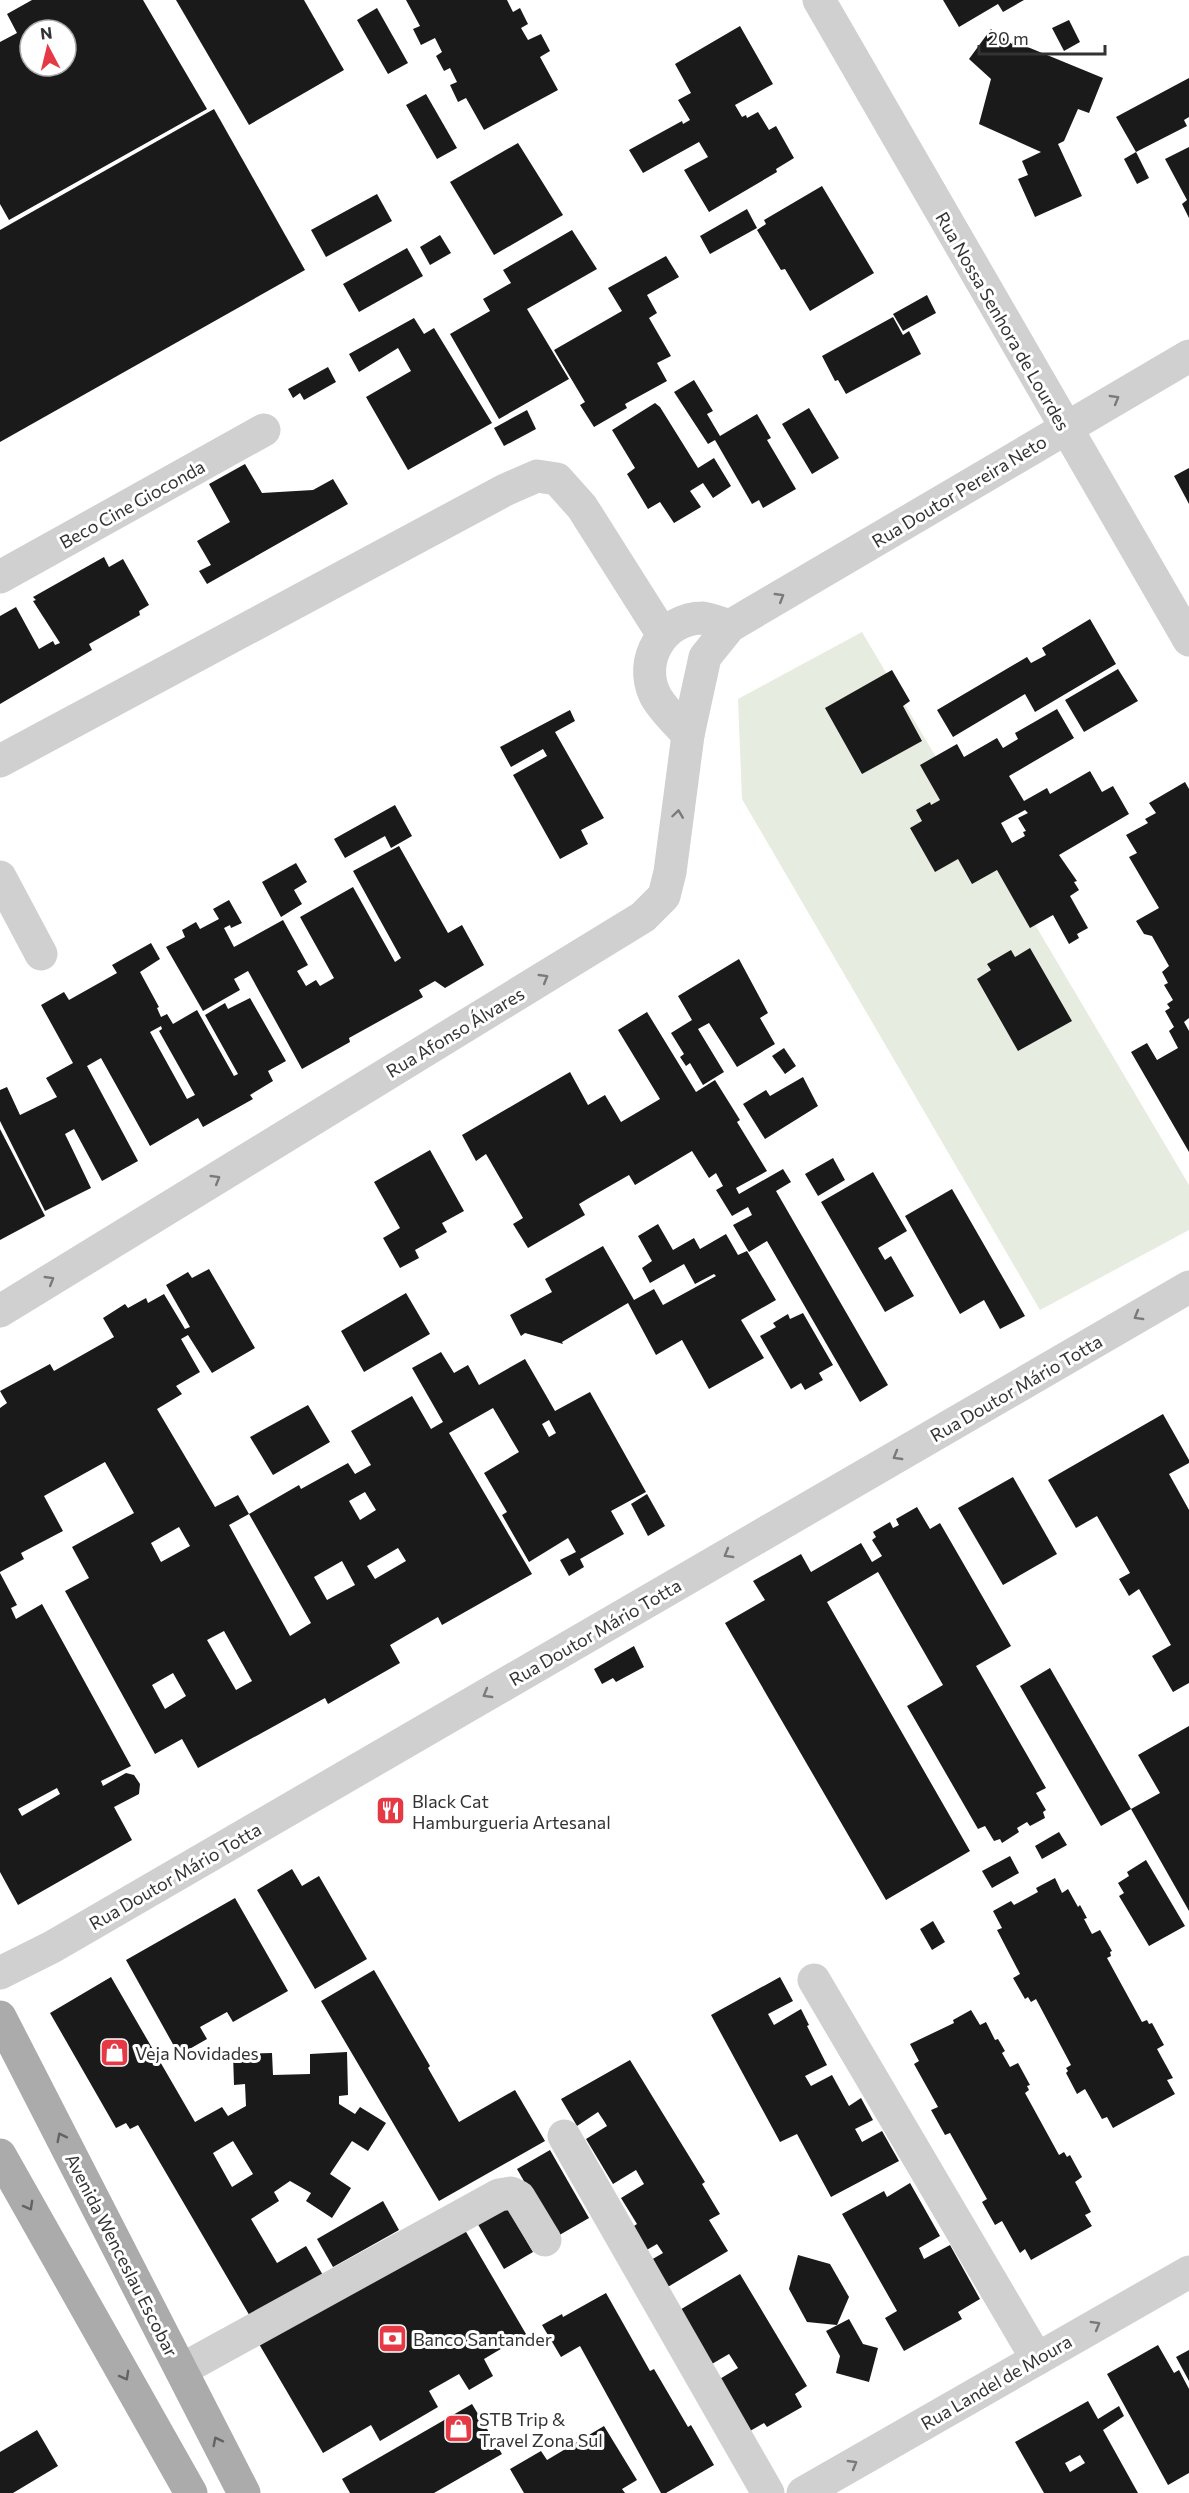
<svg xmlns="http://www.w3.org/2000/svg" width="1189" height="2493" font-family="Commissioner,sans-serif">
	<rect width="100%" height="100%" fill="#fff"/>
	<path fill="#e6ecdf" d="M862 632 1189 1185V1230L1040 1310 742 799 738 699Z"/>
	<g fill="#1a1a1a" fill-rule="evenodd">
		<path d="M32 0H143L207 109 9 220 0 204V42L17 33 7 14ZM30 30H66V66H30Z"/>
		<path d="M176 0H304L344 70 249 125Z"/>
		<path d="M406 0H507L513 12 520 8 528 24 521 28 528 40 541 34 550 51 540 57 558 90 484 130 466 98 458 102 450 85 457 82 450 68 444 71 436 56 442 52 435 38 421 45 413 29 420 26Z"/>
		<path d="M943 0H1024L1003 12 998 4 959 27Z"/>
		<path d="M377 8 408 63 388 74 357 20Z"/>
		<path d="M1069 20 1080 42 1064 51 1052 28Z"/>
		<path d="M740 26 773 84 735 105 742 117 746 115 747 118 758 112 769 130 776 126 794 158 776 169 777 172 709 212 684 170 708 157 699 142 643 173 629 150 682 121 683 124 690 120 678 100 691 93 675 64Z"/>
		<path d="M991 29 1012 44 1013 41 1103 78 1089 113 1078 109 1064 141 1058 144 1082 196 1035 217 1018 179 1028 175 1022 161 1041 152 979 124 991 79 969 59Z"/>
		<path d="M1189 78V117L1184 120 1187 126 1136 152 1116 117Z"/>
		<path d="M426 94 457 148 437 159 406 105Z"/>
		<path d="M214 109 305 270 0 442V230Z"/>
		<path d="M518 143 563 215 494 255 450 182Z"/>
		<path d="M1189 147V218L1182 204 1187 200 1165 159Z"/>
		<path d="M1136 152 1149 178 1137 184 1124 159Z"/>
		<path d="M822 186 874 273 810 311 785 269 781 270 757 230 766 224 764 220Z"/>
		<path d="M377 194 392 221 326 257 311 230Z"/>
		<path d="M747 209 757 228 710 254 700 236Z"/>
		<path d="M572 230 597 269 527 309 569 379 499 419 450 334 490 311 483 299 511 283 503 270Z"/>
		<path d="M440 235 451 253 430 265 420 247Z"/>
		<path d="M407 248 423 276 359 312 343 284Z"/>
		<path d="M666 256 679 277 647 295 657 313 649 318 671 356 657 363 667 381 625 404 627 408 594 427 580 405 585 402 554 350 622 311 608 288Z"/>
		<path d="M927 295 936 313 903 331 893 314Z"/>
		<path d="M893 317 903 335 909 331 921 354 846 394 838 380 835 381 822 356Z"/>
		<path d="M414 318 424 334 434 328 492 423 408 470 366 397 411 371 398 348 359 372 349 354Z"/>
		<path d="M328 367 336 382 304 400 300 393 293 398 288 389Z"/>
		<path d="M694 380 713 411 707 414 720 436 757 414 771 438 767 440 796 489 763 508 759 500 752 504 715 440 708 444 674 392Z"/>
		<path d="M655 403 660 407 698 468 714 458 731 486 713 498 703 483 690 491 701 507 674 523 660 502 648 509 627 474 635 468 612 430Z"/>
		<path d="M809 408 839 458 812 474 782 424Z"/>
		<path d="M527 410 536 429 504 446 494 428Z"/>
		<path d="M245 464 262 493 313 490 333 479 348 504 207 584 199 571 211 565 197 541 230 522 209 484Z"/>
		<path d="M1189 468V504L1174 476Z"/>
		<path d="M104 557 109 567 123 559 149 605 139 611 140 615 89 644 92 650 0 704V616L16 607 39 649 53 641 55 645 60 643 33 601 36 600 33 597Z"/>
		<path d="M1090 619 1116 664 1035 712 1025 694 953 737 937 710 1027 657 1031 663 1046 655 1042 648Z"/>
		<path d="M1118 669 1138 701 1084 732 1065 700Z"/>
		<path d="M892 670 910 701 903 706 922 741 862 774 825 708Z"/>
		<path d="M1057 709 1074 738 1009 776 1024 801 1047 788 1050 794 1090 771 1102 792 1113 786 1129 814 1059 855 1077 881 1074 882 1079 890 1070 896 1088 928 1077 934 1079 938 1069 944 1053 915 1030 928 997 870 972 884 958 859 935 872 910 828 922 821 916 810 930 802 931 805 940 800 920 765 957 744 964 757 997 738 1003 748 1018 739 1015 733ZM1025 810 1028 813 1018 818 1026 831 1023 832 1025 836 1012 843 1001 823Z"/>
		<path d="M570 710 575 721 555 732 604 818 581 830 588 844 560 859 513 775 547 756 543 749 511 767 500 747Z"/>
		<path d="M1185 782 1189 789V1018L1184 1022 1189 1031V1152L1131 1052 1147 1043 1157 1060 1178 1048 1169 1031 1174 1027 1165 1011 1170 1008 1167 1004 1173 1000 1164 985 1168 983 1162 972 1169 966 1152 936 1144 934 1136 921 1159 908 1129 857 1137 853 1126 835 1148 823 1145 819 1156 813 1149 803Z"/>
		<path d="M395 805 412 836 391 848 385 836 345 858 334 839Z"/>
		<path d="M399 846 448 933 462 925 484 965 445 988 435 981 419 990 423 997 349 1038 350 1042 302 1069 248 971 234 979 240 990 203 1011 166 947 185 937 182 930 196 922 200 929 219 919 213 909 229 900 242 923 231 928 230 925 224 928 234 947 283 920 308 965 297 971 306 986 316 980 320 986 334 978 300 917 353 887 395 962 401 958 353 871Z"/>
		<path d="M296 863 307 882 294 890 302 904 281 917 262 882Z"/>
		<path d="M151 943 160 959 140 972 159 1007 157 1008 161 1017 167 1014 173 1024 197 1010 234 1076 238 1074 205 1015 225 1003 228 1009 250 998 286 1061 268 1071 273 1081 250 1095 253 1099 203 1127 198 1118 150 1146 101 1058 87 1066 138 1161 102 1181 74 1129 65 1134 91 1188 45 1211 0 1121V1090L7 1087 20 1115 57 1097 46 1078 73 1063 41 1005 64 992 69 1000 117 973 112 965ZM161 1026 162 1029 159 1031 195 1095 187 1099 150 1032Z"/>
		<path d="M1030 948 1072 1021 1018 1051 977 979 991 970 987 964 1011 950 1015 957Z"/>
		<path d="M739 959 768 1013 760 1018 775 1044 737 1067 709 1023 698 1029 724 1072 703 1085 690 1063 686 1066 680 1057 684 1054 671 1033 692 1020 678 996Z"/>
		<path d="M647 1012 696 1092 715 1080 740 1120 737 1122 767 1171 736 1188 739 1194 783 1169 791 1182 776 1191 888 1385 860 1402 767 1241 749 1252 733 1225 752 1215 748 1207 732 1216 716 1190 723 1186 716 1173 709 1178 692 1151 635 1185 629 1175 589 1198 579 1204 585 1215 528 1248 513 1224 523 1218 486 1154 476 1161 462 1135 570 1072 588 1105 605 1095 621 1122 660 1099 618 1030Z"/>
		<path d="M784 1048 796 1066 785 1074 772 1056Z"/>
		<path d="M803 1077 818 1106 765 1139 743 1104 766 1090 770 1096Z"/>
		<path d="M0 1129 45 1216 0 1240Z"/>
		<path d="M430 1150 464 1211 442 1223 447 1232 415 1250 419 1258 400 1268 383 1238 400 1228 374 1182Z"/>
		<path d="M833 1158 845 1180 818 1196 805 1174Z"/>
		<path d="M873 1172 907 1231 878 1248 885 1260 891 1256 914 1296 885 1312 821 1202Z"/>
		<path d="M952 1189 1025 1316 1000 1329 984 1300 960 1314 905 1216Z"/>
		<path d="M658 1224 673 1250 694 1238 700 1249 726 1234 738 1255 747 1251 776 1300 741 1320 764 1358 709 1389 682 1340 656 1355 628 1303 562 1342 563 1344 525 1333 521 1336 510 1315 552 1292 545 1279 603 1246 634 1300 654 1289 663 1305 716 1276 714 1274 695 1284 684 1264 650 1283 642 1268 652 1261 638 1236Z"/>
		<path d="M209 1269 255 1348 212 1373 188 1335 181 1339 200 1372 176 1386 182 1394 157 1409 215 1507 238 1495 249 1514 299 1485 301 1489 348 1463 355 1474 371 1465 351 1431 412 1396 431 1429 443 1422 412 1368 441 1352 454 1373 468 1365 479 1385 525 1359 555 1411 590 1392 646 1492 611 1511 624 1534 580 1559 584 1567 569 1576 560 1560 576 1552 568 1538 529 1562 502 1515 507 1512 484 1473 519 1452 493 1408 449 1433 532 1574 442 1625 438 1617 390 1645 400 1663 328 1704 325 1698 198 1768 182 1739 155 1754 65 1591 89 1578 72 1547 134 1513 105 1462 44 1496 63 1531 21 1553 24 1559 0 1572V1408L7 1403 0 1391 50 1364 54 1371 114 1337 103 1318 125 1304 128 1308 146 1298 148 1303 164 1294 185 1329 190 1327 166 1285 188 1272 192 1278ZM549 1420 556 1433 549 1437 542 1424ZM365 1492 376 1510 360 1520 349 1501ZM249 1514 311 1623 290 1636 229 1525ZM179 1527 190 1546 161 1562 151 1543ZM398 1548 406 1561 375 1579 367 1566ZM342 1561 355 1585 327 1600 314 1577ZM224 1631 252 1681 236 1690 207 1640ZM173 1673 186 1696 165 1709 152 1685Z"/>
		<path d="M406 1293 430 1334 364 1372 341 1331Z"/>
		<path d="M803 1313 833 1365 819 1373 823 1380 805 1390 801 1383 791 1389 760 1336 776 1327 773 1323 788 1314 790 1319Z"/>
		<path d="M308 1405 330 1442 273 1475 250 1437Z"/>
		<path d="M1163 1414 1189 1460V1463L1169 1474 1189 1510V1683L1173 1692 1152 1656 1171 1645 1139 1589 1129 1596 1119 1579 1130 1573 1097 1516 1076 1528 1048 1480Z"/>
		<path d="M1013 1477 1057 1554 1003 1585 958 1508Z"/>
		<path d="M647 1494 665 1526 648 1536 631 1504Z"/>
		<path d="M917 1507 930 1529 940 1523 1011 1646 976 1666 1046 1788 1036 1793 1046 1810 1043 1812 1045 1818 1030 1826 1027 1822 1017 1828 1019 1832 1002 1843 1000 1839 994 1841 985 1826 978 1829 907 1706 943 1685 878 1572 827 1602 970 1851 886 1900 725 1623 765 1600 753 1581 801 1554 811 1572 861 1543 872 1562 882 1556 872 1540 876 1537 873 1532 890 1522 893 1528 899 1525 896 1519Z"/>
		<path d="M0 1573 17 1605 11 1608 16 1619 42 1604 131 1766 101 1781 103 1786 126 1773 134 1775 140 1784 139 1794 114 1807 132 1840 18 1905 0 1872ZM57 1788 60 1794 22 1816 18 1809Z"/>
		<path d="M634 1646 644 1667 616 1682 613 1678 602 1684 594 1669Z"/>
		<path d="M1050 1668 1131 1809 1101 1826 1020 1686Z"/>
		<path d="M1189 1726V1911L1131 1809 1160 1793 1138 1755Z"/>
		<path d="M1059 1832 1067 1845 1042 1859 1035 1846Z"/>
		<path d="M1010 1856 1019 1873 992 1888 982 1871Z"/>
		<path d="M1146 1860 1185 1926 1149 1946 1119 1896 1124 1893 1118 1883 1129 1876 1127 1872Z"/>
		<path d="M292 1869 302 1886 319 1876 367 1959 315 1989 257 1890Z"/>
		<path d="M1055 1878 1062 1893 1068 1889 1078 1907 1080 1905 1087 1918 1084 1919 1092 1934 1100 1930 1112 1951 1110 1952 1111 1956 1107 1958 1142 2022 1147 2020 1149 2024 1152 2023 1164 2045 1157 2049 1173 2078 1167 2080 1175 2094 1113 2128 1107 2117 1102 2119 1085 2089 1077 2094 1066 2073 1068 2071 1066 2068 1071 2065 1036 1999 1031 2002 1028 1997 1025 1999 1013 1978 1020 1974 997 1930 1002 1928 993 1911 1011 1901 1014 1905 1038 1892 1036 1888Z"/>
		<path d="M235 1898 288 1991 233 2022 227 2012 200 2027 207 2039 179 2055 126 1960Z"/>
		<path d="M933 1921 945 1942 932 1950 920 1929Z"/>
		<path d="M374 1970 430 2066 428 2068 459 2122 515 2090 545 2141 439 2201 321 2001Z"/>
		<path d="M111 1977 195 2122 222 2107 228 2116 246 2106 245 2084 234 2085 233 2054 272 2053 273 2075 310 2074V2054L347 2052 348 2095 339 2096V2104L355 2114 360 2107 386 2123 368 2151 352 2141 330 2174 351 2188 332 2218 306 2201 311 2193 290 2181 274 2192 279 2201 251 2219 277 2263 306 2246 324 2277 251 2318 138 2125 130 2129 126 2123 116 2128 50 2013ZM233 2141 253 2174 232 2187 213 2153Z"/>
		<path d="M780 1977 793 2001 768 2014 774 2025 801 2009 809 2025 807 2026 827 2065 805 2076 811 2086 832 2075 849 2106 861 2098 873 2120 855 2129 859 2136 862 2142 882 2131 899 2161 831 2197 797 2134 780 2142 711 2015Z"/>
		<path d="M971 2010 980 2025 986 2022 995 2040 998 2039 1005 2051 1002 2053 1010 2067 1018 2063 1030 2085 1027 2086 1029 2090 1025 2093 1059 2155 1064 2152 1067 2157 1070 2155 1082 2177 1075 2182 1091 2212 1085 2215 1092 2226 1031 2260 1025 2249 1020 2253 1002 2221 995 2225 982 2202 987 2199 950 2133 945 2135 931 2110 938 2107 914 2064 919 2061 910 2044 954 2023 953 2020Z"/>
		<path d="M630 2060 705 2182 702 2184 720 2214 709 2220 728 2251 661 2291 644 2264 663 2253 657 2244 638 2255 625 2232 637 2224 621 2198 644 2184 636 2170 613 2184 586 2139 607 2126 604 2121 598 2112 577 2126 561 2099Z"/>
		<path d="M550 2150 589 2218 556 2237 517 2169Z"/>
		<path d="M910 2183 940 2236 919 2248 924 2259 950 2245 980 2299 958 2312 962 2319 904 2351 885 2318 897 2311 842 2214 884 2191 887 2197Z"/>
		<path d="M383 2201 399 2230 333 2267 317 2239Z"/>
		<path d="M505 2204 533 2252 504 2269 476 2221Z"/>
		<path d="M462 2225 526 2334 484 2359 493 2376 469 2390 459 2374 429 2391 438 2407 380 2441 371 2425 323 2453 259 2344Z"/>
		<path d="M798 2255 830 2264 849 2297 837 2325 807 2322 789 2289Z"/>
		<path d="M740 2274 807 2386 795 2394 802 2407 767 2427 764 2423 743 2435 713 2383 738 2368 729 2354 705 2368 673 2314Z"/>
		<path d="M606 2293 650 2371 654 2369 688 2427 691 2425 714 2465 666 2493H661L580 2346 561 2357 542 2325 562 2314 563 2317Z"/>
		<path d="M849 2319 863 2344 878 2348 869 2382 836 2373 840 2356 826 2331Z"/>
		<path d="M1158 2345 1174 2373 1179 2370 1189 2389V2473L1168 2485 1107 2374Z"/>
		<path d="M1189 2350V2381L1176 2357Z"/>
		<path d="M1088 2401 1098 2419 1119 2406 1124 2416 1103 2430 1138 2493H1044L1015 2442ZM1080 2455 1085 2463 1070 2472 1065 2463Z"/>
		<path d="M472 2404 502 2454 434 2493H350L342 2479Z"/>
		<path d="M604 2426 637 2480 622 2489 625 2493H524L510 2469 541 2451 547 2460Z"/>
		<path d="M37 2430 58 2466 13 2493H0V2452Z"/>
	</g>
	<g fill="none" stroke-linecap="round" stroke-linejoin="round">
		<g stroke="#d0d0d0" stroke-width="33">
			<path d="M819 0 1189 640"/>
			<path d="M0 577 264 430"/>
			<path d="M688 735C678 723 662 709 655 695 638 660 663 618 703 618 711 619 722 624 730 626"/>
			<path d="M0 761 505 490 537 476 557 479 582 507 663 635"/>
			<path d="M0 877 41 954"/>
			<path d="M0 1311 643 917 664 896 670 872 688 735 705 657 730 626 1189 356"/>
			<path d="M0 1973 52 1947 1189 1287"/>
			<path d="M814 1980 1037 2359"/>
			<path d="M564 2136 768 2493"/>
			<path d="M181 2370 499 2195 511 2193 519 2197 545 2240"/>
			<path d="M803 2493 1189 2272"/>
		</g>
		<g stroke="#ababab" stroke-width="33">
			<path d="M0 2017 244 2493"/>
			<path d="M0 2155 191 2493"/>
		</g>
	</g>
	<defs><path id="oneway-chevron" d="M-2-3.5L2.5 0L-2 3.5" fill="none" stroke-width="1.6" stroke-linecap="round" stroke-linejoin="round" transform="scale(1.5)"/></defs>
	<g stroke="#7a7a7a">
		<use href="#oneway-chevron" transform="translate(1115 399) rotate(-30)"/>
		<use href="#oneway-chevron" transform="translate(780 597) rotate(-31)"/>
		<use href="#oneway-chevron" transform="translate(678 814) rotate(-82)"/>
		<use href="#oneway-chevron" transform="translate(544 978) rotate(-31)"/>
		<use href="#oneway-chevron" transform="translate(216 1179) rotate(-31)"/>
		<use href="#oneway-chevron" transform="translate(50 1280) rotate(-31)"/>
		<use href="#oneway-chevron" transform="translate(1138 1316) rotate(150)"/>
		<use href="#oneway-chevron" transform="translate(897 1456) rotate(150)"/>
		<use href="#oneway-chevron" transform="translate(728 1554) rotate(150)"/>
		<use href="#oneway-chevron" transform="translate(487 1694) rotate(150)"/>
		<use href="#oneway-chevron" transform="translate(1096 2325) rotate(-30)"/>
		<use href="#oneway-chevron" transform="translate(853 2464) rotate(-30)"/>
	</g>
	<g stroke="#636363">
		<use href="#oneway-chevron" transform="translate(61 2137) rotate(-117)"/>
		<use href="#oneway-chevron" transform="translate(29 2206) rotate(61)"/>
		<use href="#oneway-chevron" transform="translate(125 2376) rotate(61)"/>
		<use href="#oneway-chevron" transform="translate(217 2441) rotate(-117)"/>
	</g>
	<defs>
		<symbol id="restaurant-square" viewBox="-11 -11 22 22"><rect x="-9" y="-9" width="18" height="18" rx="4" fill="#e63946" stroke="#fff"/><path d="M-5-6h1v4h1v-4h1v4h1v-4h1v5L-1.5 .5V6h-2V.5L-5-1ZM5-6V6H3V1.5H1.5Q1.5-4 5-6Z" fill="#fff"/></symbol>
		<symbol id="shop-square" viewBox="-11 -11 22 22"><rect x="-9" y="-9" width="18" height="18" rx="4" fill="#e63946" stroke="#fff"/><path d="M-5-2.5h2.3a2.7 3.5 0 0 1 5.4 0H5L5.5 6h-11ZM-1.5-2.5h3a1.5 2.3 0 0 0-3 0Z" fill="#fff"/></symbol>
		<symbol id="bank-square" viewBox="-11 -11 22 22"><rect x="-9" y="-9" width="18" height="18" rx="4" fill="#e63946" stroke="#fff"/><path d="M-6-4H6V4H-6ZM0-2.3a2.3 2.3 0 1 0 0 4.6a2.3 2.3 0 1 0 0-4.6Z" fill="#fff"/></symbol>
	</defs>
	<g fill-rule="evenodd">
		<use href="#restaurant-square" x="374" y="1794" width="33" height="33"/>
		<use href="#shop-square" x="98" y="2036" width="33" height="33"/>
		<use href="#bank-square" x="376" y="2322" width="33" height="33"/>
		<use href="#shop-square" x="442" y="2412" width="33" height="33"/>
	</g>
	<g text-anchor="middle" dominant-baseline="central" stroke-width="6" stroke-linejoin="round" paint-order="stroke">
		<g font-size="18" fill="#333" stroke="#fff">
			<text transform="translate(1003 321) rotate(60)">Rua Nossa Senhora de Lourdes</text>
			<text transform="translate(959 491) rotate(-31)">Rua Doutor Pereira Neto</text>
			<text transform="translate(132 504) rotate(-29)">Beco Cine Gioconda</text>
			<text transform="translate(455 1032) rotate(-31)">Rua Afonso Álvares</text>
			<text transform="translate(1016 1388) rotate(-30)">Rua Doutor Mário Totta</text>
			<text transform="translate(595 1632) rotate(-30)">Rua Doutor Mário Totta</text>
			<text transform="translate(175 1876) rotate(-30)">Rua Doutor Mário Totta</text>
			<text transform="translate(122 2255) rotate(63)">Avenida Wenceslau Escobar</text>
			<text transform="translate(996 2382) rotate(-30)">Rua Landel de Moura</text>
		</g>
		<g font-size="18" fill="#333" stroke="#fff" text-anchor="start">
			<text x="412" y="1801">Black Cat<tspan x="412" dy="21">Hamburgueria Artesanal</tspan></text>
			<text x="135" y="2053">Veja Novidades</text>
			<text x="413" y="2339">Banco Santander</text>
			<text x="479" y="2419">STB Trip &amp;<tspan x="479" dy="21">Travel Zona Sul</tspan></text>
		</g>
	</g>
	<g transform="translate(48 48) rotate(353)"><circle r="28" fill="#ffffff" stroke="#adadad" stroke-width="1.5"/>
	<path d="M0-4.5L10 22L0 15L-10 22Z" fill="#e63946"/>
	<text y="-9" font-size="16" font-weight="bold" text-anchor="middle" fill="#333333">N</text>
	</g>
	<path d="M979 45v9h126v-9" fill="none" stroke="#333333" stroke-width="3"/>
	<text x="988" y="45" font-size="18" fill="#333333" stroke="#ffffff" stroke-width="4.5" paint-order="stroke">20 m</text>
</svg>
